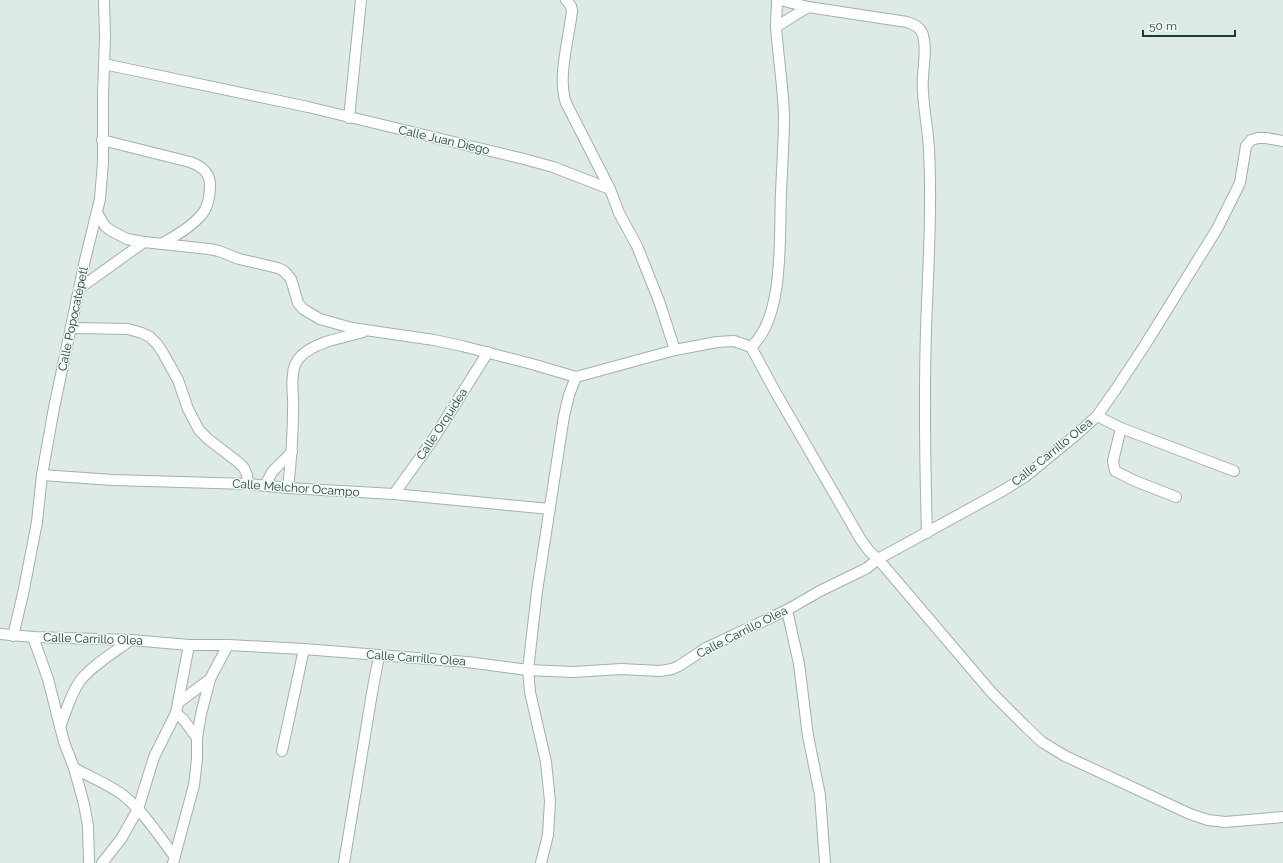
<svg xmlns="http://www.w3.org/2000/svg" width="1283" height="863" font-family="Raleway,sans-serif">
	<rect width="100%" height="100%" fill="#ddeae5"/>
	<g fill="none" stroke-linecap="round" stroke-linejoin="round">
		<defs>
			<g id="street">
				<path d="M566 0 571 6 572 11C569 39 557 77 566 103L610 189"/>
				<path d="M780 0 808 7 907 22C915 25 920 27 923 35 928 53 921 73 923 92 924 111 928 130 929 149 932 209 928 270 926 330 924 398 925 465 927 533"/>
				<path d="M776 27 808 7"/>
				<path d="M104 64 308 107 524 159 553 167 610 189 619 213 637 246 659 301 675 350"/>
				<path d="M349 118 361 0"/>
				<path d="M102 140 190 162C201 166 210 172 210 185 210 194 209 202 205 210 197 223 174 237 161 244"/>
				<path d="M97 213 105 226 110 230 127 239 144 242 209 249 219 251 239 259 278 268 284 271 291 279 298 303 303 309 320 319 352 328 434 340 462 346 532 364 576 377 675 350 717 342 734 341 751 347 776 393 861 540 870 552 878 559 992 693 1025 726 1042 742 1065 756 1190 814 1208 820 1225 822 1283 817"/>
				<path d="M80 288 144 242"/>
				<path d="M72 328 128 329 142 333 150 337 157 344 163 353 178 380 188 409 199 430 208 439 238 462 244 468 247 475 248 484"/>
				<path d="M751 347C785 317 779 236 781 193 782 167 784 141 784 115 783 85 778 56 776 27 776 18 777 9 777 0"/>
				<path d="M1097 416 1121 428 1234 471"/>
				<path d="M1121 428 1113 461 1115 471 1135 481 1176 497"/>
				<path d="M42 475 113 480 248 484 288 488 394 494 550 509"/>
				<path d="M265 486 272 472 292 452"/>
				<path d="M288 488C291 462 293 435 293 409 294 398 291 386 293 375 293 368 296 361 301 356 317 341 343 338 363 332"/>
				<path d="M394 494 432 441 488 352"/>
				<path d="M787 610 799 664 808 736 820 795 825 863"/>
				<path d="M0 634 33 637 131 640 189 645H228L304 649 467 662 528 670 573 672 621 669 660 671 672 669 679 666 706 648 721 641 787 610 820 591 859 572 867 568 878 559 1004 490 1026 476 1076 435 1097 416 1116 389 1145 345 1217 229 1240 183 1246 146 1251 140 1258 138H1266L1283 141"/>
				<path d="M13 636 23 594 37 522 42 475 54 408 85 260 100 199 103 162V95L105 37 104 0"/>
				<path d="M33 637 48 679 64 742 74 768 84 804 88 826 89 863"/>
				<path d="M178 703 210 679"/>
				<path d="M176 713 183 719 197 738"/>
				<path d="M60 727C66 712 70 695 80 681 91 666 116 651 131 640"/>
				<path d="M282 751 304 649"/>
				<path d="M74 768C90 777 108 784 123 795 144 812 159 836 175 857"/>
				<path d="M102 863 121 839 138 809 154 757 176 713 189 645"/>
				<path d="M173 863 194 785 197 759V738L201 714 210 679 228 645"/>
				<path d="M344 863 372 693 379 656"/>
				<path d="M541 863 548 835 550 801 546 762 530 692 528 670 537 591 564 416 569 395 576 377"/>
			</g>
		</defs>
		<use href="#street" stroke="#a0b2ad" stroke-width="12"/>
		<use href="#street" stroke="#fff" stroke-width="10"/>
	</g>
	<g text-anchor="middle" dominant-baseline="central" stroke-width="3" stroke-linejoin="round" paint-order="stroke">
		<g font-size="12" fill="#1e3a35" stroke="#edf7f3">
			<text transform="translate(444 140) rotate(13)">Calle Juan Diego</text>
			<text transform="translate(73 319) rotate(-78)">Calle Popocatépetl</text>
			<text transform="translate(442 424) rotate(-57)">Calle Orquídea</text>
			<text transform="translate(1052 452) rotate(-39)">Calle Carrillo Olea</text>
			<text transform="translate(296 488) rotate(4)">Calle Melchor Ocampo</text>
			<text transform="translate(742 632) rotate(-27)">Calle Carrillo Olea</text>
			<text transform="translate(93 639) rotate(2)">Calle Carrillo Olea</text>
			<text transform="translate(416 658) rotate(4)">Calle Carrillo Olea</text>
		</g>
	</g>
	<path d="M1143 30v6h92v-6" fill="none" stroke="#1e3a35" stroke-width="2"/>
	<text x="1149" y="30" font-size="12" fill="#1e3a35" stroke="#edf7f3" stroke-width="3" paint-order="stroke">50 m</text>
</svg>
